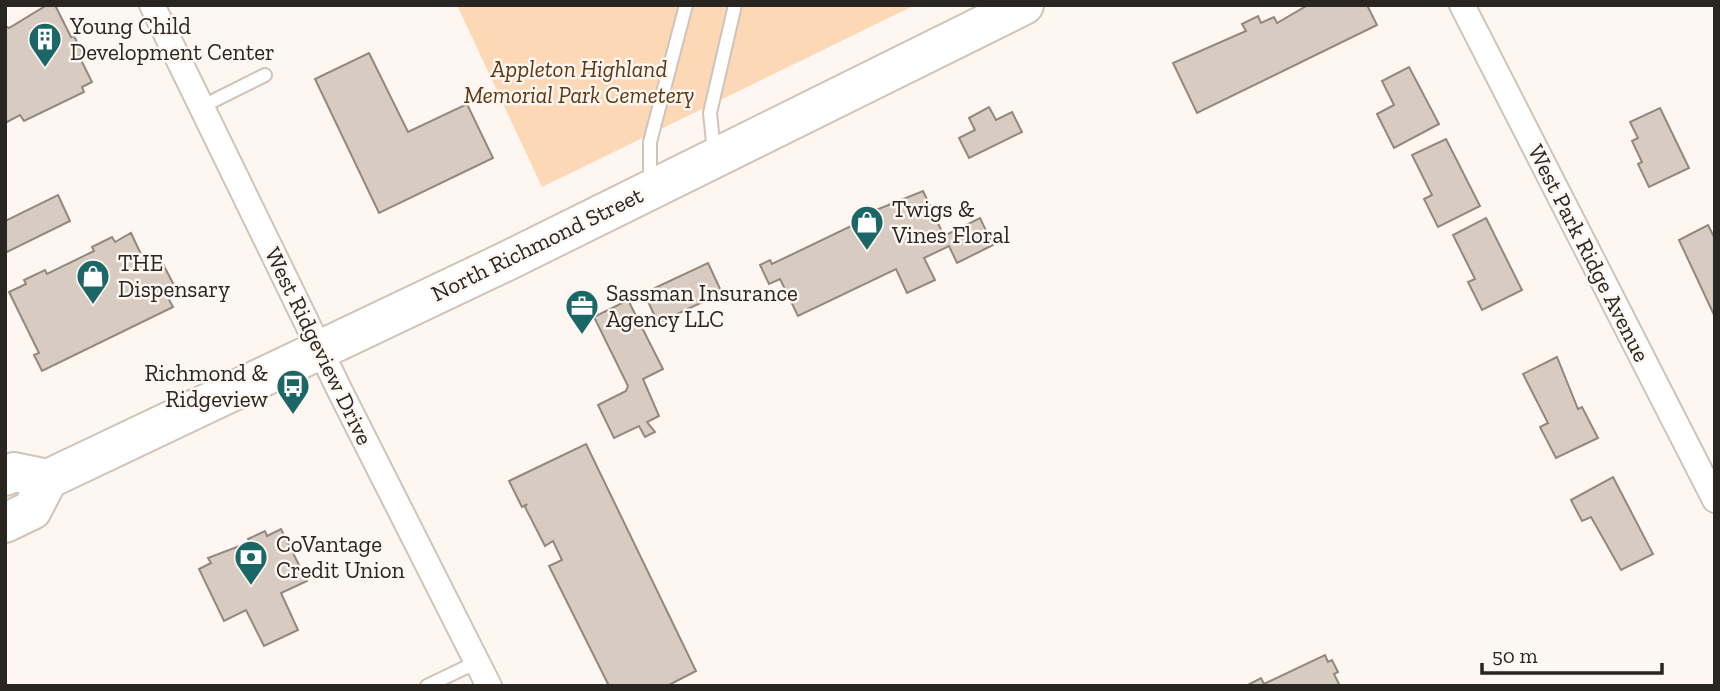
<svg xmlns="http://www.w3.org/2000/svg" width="1720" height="691" font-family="'Zilla Slab',serif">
	<rect width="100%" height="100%" fill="#fef6f0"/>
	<path fill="#fdd8b7" d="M457 5H915L542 187Z"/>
	<g fill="#d8ccc2" stroke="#93887e" stroke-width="2">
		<path d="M47 5H55L71 37 74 36 83 54 79 56 92 82 82 87 84 92 24 121 20 115 5 123V26L9 28Z"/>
		<path d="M1367 5 1377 25 1197 113 1173 63 1246 31 1242 24 1258 16 1261 23 1274 17 1277 23 1308 5Z"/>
		<path d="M369 53 408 132 467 104 493 158 379 213 315 79Z"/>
		<path d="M1409 67 1439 124 1394 148 1377 114 1394 105 1382 81Z"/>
		<path d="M989 107 996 120 1012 112 1022 132 969 158 959 138 975 130 969 118Z"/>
		<path d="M1660 108 1689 168 1649 187 1638 164 1642 162 1632 141 1638 138 1630 122Z"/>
		<path d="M1446 139 1480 206 1438 227 1424 199 1432 195 1412 155Z"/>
		<path d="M923 191 944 236 980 218 993 245 957 263 949 246 924 258 935 280 907 293 896 269 798 316 780 279 769 284 760 265 770 260 772 264 870 217 871 212Z"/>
		<path d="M58 195 70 221 5 253V221Z"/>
		<path d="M1486 218 1522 290 1482 310 1468 282 1475 279 1453 235Z"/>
		<path d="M1708 225 1715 239V317L1679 240Z"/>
		<path d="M131 233 148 269 162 262 175 287 165 292 173 307 42 371 34 355 39 353 9 292 26 284 24 280 45 270 47 274 94 251 92 247 112 237 115 242Z"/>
		<path d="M708 263 722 293 658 323 644 293Z"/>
		<path d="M628 300 663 369 643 379 659 416 647 422 655 432 645 437 639 426 614 438 598 405 626 391 628 386 594 317Z"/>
		<path d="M1557 357 1578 409 1582 407 1598 438 1556 458 1540 427 1548 423 1523 374Z"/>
		<path d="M586 444 696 671 667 686H609L549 566 562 560 553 541 545 546 525 507 527 504 522 507 509 481Z"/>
		<path d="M1613 477 1653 554 1621 570 1591 517 1582 521 1571 500Z"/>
		<path d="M281 529 307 581 281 593 298 630 264 646 246 610 224 621 199 569 211 563 208 558 250 542 248 539 265 531 267 536Z"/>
		<path d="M1325 655 1328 662 1332 660 1338 672 1334 674 1340 686H1246L1261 678 1264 684Z"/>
	</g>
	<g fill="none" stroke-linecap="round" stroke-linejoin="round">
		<defs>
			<g id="lane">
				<path d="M201 107 265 75"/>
				<path d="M714 152 710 113 735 5"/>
				<path d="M650 182V142L686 5"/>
				<path d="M427 686 477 662"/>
			</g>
			<g id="street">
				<path d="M152 5 341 393 489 686"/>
				<path d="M1462 5 1715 500"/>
			</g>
			<g id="primary">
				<path d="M5 476 14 472 48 479"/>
				<path d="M5 523 32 510 48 479 507 261 1024 5"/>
			</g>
		</defs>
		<use href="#lane" stroke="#cfc4b9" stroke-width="16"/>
		<use href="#street" stroke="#cfc4b9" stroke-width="28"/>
		<use href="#primary" stroke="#cfc4b9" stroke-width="42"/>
		<use href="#lane" stroke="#fff" stroke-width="12"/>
		<use href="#street" stroke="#fff" stroke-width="24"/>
		<use href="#primary" stroke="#fff" stroke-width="38"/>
	</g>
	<defs>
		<symbol id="building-pin" viewBox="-11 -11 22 30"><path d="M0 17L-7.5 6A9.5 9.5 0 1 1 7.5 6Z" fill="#1a6766" stroke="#fef6f0"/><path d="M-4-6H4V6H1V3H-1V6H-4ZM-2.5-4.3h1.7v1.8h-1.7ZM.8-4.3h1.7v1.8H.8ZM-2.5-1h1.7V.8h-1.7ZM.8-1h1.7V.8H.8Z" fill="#fff"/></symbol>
		<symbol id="shop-pin" viewBox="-11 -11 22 30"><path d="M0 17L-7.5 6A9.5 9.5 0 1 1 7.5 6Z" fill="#1a6766" stroke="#fef6f0"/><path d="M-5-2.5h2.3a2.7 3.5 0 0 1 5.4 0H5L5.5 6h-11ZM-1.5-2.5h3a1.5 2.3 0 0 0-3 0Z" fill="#fff"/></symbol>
		<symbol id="office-pin" viewBox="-11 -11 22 30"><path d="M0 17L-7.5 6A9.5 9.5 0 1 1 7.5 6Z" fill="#1a6766" stroke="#fef6f0"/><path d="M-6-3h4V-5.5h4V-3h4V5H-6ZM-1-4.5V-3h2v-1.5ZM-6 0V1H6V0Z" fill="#fff"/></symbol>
		<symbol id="bus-pin" viewBox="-11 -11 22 30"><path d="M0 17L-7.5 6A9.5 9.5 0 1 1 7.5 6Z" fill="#1a6766" stroke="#fef6f0"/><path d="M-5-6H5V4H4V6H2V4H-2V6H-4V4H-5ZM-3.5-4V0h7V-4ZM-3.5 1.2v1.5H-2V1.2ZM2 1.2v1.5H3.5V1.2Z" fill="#fff"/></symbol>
		<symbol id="bank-pin" viewBox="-11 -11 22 30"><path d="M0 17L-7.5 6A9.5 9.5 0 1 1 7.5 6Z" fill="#1a6766" stroke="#fef6f0"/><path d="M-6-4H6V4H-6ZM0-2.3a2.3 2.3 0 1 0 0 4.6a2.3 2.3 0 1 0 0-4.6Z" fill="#fff"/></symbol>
	</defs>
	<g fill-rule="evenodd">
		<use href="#building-pin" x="26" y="20" width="38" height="52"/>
		<use href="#shop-pin" x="848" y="203" width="38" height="52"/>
		<use href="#shop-pin" x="74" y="257" width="38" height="52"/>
		<use href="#office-pin" x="563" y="287" width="38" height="52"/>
		<use href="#bus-pin" x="274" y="367" width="38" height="52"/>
		<use href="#bank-pin" x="232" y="538" width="38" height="52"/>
	</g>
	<g text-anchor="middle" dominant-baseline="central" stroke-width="5" stroke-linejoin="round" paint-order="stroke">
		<g font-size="23" fill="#292521" stroke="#fef6f0" text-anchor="start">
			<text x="70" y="26">Young Child<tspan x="70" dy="26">Development Center</tspan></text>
			<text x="892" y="209">Twigs &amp;<tspan x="892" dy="26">Vines Floral</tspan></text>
			<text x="118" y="263">THE<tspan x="118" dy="26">Dispensary</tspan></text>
			<text x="606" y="293">Sassman Insurance<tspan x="606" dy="26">Agency LLC</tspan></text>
			<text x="268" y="373" text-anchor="end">Richmond &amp;<tspan x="268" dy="26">Ridgeview</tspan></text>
			<text x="276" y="544">CoVantage<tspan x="276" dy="26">Credit Union</tspan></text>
		</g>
		<g font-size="23" font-style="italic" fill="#5b3812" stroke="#fef6f0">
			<text x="579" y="69">Appleton Highland<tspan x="579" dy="26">Memorial Park Cemetery</tspan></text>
		</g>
		<g font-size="23" fill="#292521" stroke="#fef6f0">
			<text transform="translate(537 244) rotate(-26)">North Richmond Street</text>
			<text transform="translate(1589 253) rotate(63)">West Park Ridge Avenue</text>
			<text transform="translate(319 346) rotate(64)">West Ridgeview Drive</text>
		</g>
	</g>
	<rect width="1720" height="691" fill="none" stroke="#292521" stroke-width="14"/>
	<path d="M1482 663v10h180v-10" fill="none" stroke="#292521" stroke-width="3.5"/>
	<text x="1492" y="663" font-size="21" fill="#292521" stroke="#fef6f0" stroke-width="5" paint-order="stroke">50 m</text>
</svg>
